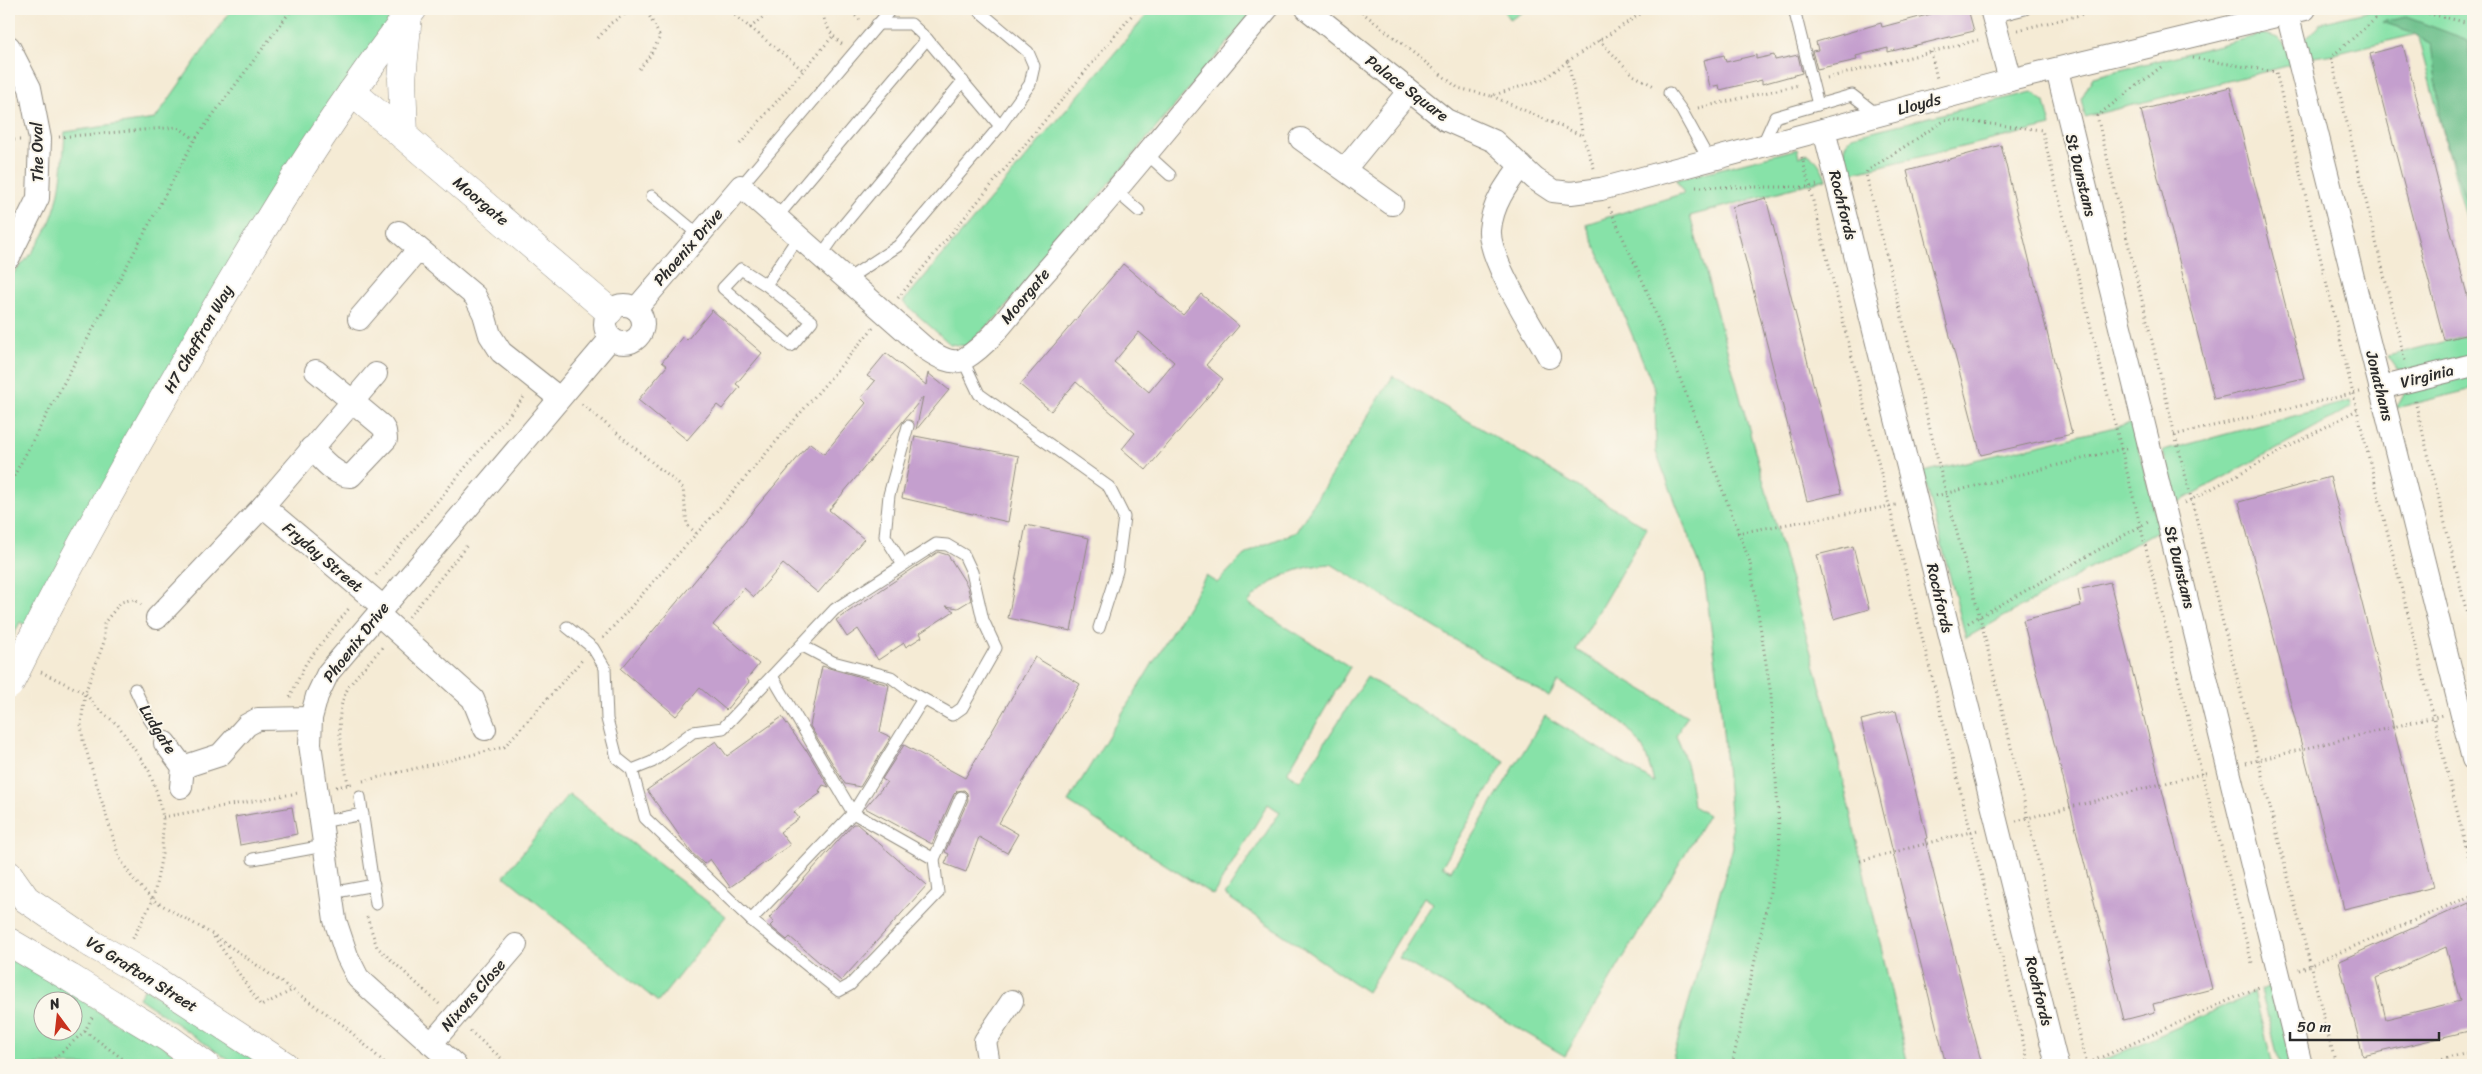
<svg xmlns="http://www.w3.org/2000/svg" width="2482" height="1074" font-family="Sriracha,sans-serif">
	<rect width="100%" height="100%" fill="#fbf7ec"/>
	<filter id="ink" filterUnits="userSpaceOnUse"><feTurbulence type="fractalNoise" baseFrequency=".02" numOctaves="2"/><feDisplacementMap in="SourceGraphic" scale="10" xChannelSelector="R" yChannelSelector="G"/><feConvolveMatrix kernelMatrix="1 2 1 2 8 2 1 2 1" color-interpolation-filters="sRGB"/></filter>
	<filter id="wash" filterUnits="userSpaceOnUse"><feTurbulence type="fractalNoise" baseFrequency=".0096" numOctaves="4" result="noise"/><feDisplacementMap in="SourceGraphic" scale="20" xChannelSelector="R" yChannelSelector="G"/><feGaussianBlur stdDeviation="1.12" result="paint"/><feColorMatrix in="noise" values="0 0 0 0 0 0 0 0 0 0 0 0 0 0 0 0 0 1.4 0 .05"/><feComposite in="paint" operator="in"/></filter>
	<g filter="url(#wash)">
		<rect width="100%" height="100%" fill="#f5ebd5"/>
		<g fill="#87e2a8" stroke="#59866a" fill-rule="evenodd">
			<path d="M232 9H403L28 627 20 622 9 646V278C58 229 61 199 65 132L155 119Z"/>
			<path d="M1152 9H1256L998 316 966 346 950 344 903 302Z"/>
			<path d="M1502 9H1527L1510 20Z"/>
			<path d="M2378 9H2473V244L2417 34 2334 54 2305 58V40L2320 23Z"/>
			<path d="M2263 34C2286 38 2285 44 2291 65L2085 117 2081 99 2093 77Z"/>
			<path d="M2032 92 2045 102 2051 126 1847 174C1844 158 1841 149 1852 136Z"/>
			<path d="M1797 149 1799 157 1808 154C1818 160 1822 168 1826 179L1690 216 1826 707 1908 1065H1671L1733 847 1719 686 1704 576 1656 452 1655 390 1586 224 1684 193 1676 180Z"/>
			<path d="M2473 334V355L2404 371 2397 369 2388 356Z"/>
			<path d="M2473 373V389L2396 408 2406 390Z"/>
			<path d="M1393 376 1647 528 1576 650 1687 716 1676 736C1687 759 1690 780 1693 806L1708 815 1565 1056 1399 958 1433 903 1424 897 1367 992 1225 895 1280 812 1268 804 1213 895 1068 802 1206 576 1217 583 1241 558 1256 548 1296 532ZM1331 564 1549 697 1558 682C1589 700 1624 716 1643 749 1648 758 1651 772 1654 782L1545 716 1451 871 1442 866 1505 761 1367 677 1300 781 1287 773 1350 667 1248 603C1270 578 1298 566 1331 564Z"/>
			<path d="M2350 401 2352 407 2177 503 2163 451Z"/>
			<path d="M2132 423 2159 530 1966 638 1923 472Z"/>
			<path d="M569 794 726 916 658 1002 504 876Z"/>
			<path d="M9 954 61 986 120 1026 126 1017 188 1065H9ZM42 1002H72V1032H42Z"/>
			<path d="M2276 983 2297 1065H2280L2261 990Z"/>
			<path d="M145 988 265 1065H236L139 998Z"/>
			<path d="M2254 993 2273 1065H2093Z"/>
		</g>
		<path fill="#6dc08c" stroke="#4c765c" d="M2406 17 2468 40 2473 73V226L2442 127 2431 44 2409 31 2382 22Z"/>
		<g id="blocks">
			<g fill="#c49fce" fill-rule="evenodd">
				<path d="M1941 9H1968L1974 31 1888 52V48L1856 56 1857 60 1817 69 1812 51 1818 50 1816 42 1881 23 1882 27 1942 11Z"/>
				<path d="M2403 45 2473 318V333L2444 340 2370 54Z"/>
				<path d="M1724 55 1726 62 1756 55V59L1774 55 1775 60 1798 55 1802 73 1762 84V80L1720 90 1719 85 1710 87 1704 60Z"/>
				<path d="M2230 87 2304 378 2214 399 2141 110Z"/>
				<path d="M2001 145 2072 434 1981 455 1907 171Z"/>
				<path d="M1766 198 1841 493 1807 501 1732 207Z"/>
				<path d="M1123 264 1183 315 1201 294 1239 326 1206 365 1223 379 1146 470 1122 449 1135 433 1076 382 1051 411 1020 385ZM1139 332 1174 362 1149 392 1114 362Z"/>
				<path d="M712 310 762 353 736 384 740 387 722 409 717 405 687 440 638 400 667 366 662 362 683 336 687 340Z"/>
				<path d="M886 353 926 385 928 373 949 390 916 430 923 397 829 510 864 539 818 593 783 564 754 597 744 588 713 625 759 664 747 679 749 682 726 710 700 688 676 716 621 669 810 443 824 454 866 403 861 398 875 381 867 376Z"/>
				<path d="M915 436 1019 456 1008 522 902 498Z"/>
				<path d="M2330 477 2434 887 2344 909 2239 502Z"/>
				<path d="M1026 525 1089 538 1071 631 1008 618Z"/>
				<path d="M1853 546 1869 609 1834 619 1817 555Z"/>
				<path d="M938 552 948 555 967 585 971 600 958 608 946 606 954 611 920 633 922 637 906 647 904 643 878 660 858 629 847 637 836 620Z"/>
				<path d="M2110 582 2212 989 2153 1004 2155 1012 2124 1020 2023 620 2081 606 2078 590Z"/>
				<path d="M1035 657 1080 684 999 823 1018 834 1007 853 979 837 966 872 945 864 949 854 945 852 968 800 967 793 964 790 957 791 954 794 932 844 865 808 887 782 882 779 904 745 965 778Z"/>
				<path d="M822 666 889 685 880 732 891 737 860 787 845 784 810 726Z"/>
				<path d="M1896 711 1927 838 1925 839 1982 1065H1946L1895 861 1861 720Z"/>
				<path d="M782 717 806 751V749L829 787 823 785 819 791 821 793 794 812 799 818 780 832 790 845 730 887 710 859 704 864 691 852 647 790 716 741 727 756Z"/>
				<path d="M292 807 297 834 240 845 235 817Z"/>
				<path d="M853 824H857L927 885 841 981 790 937 787 940 770 926 774 922 769 918Z"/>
				<path d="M2469 903 2473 919V1030L2363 1056 2339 961ZM2446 947 2460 1001 2386 1019 2376 978Z"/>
			</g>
		</g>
	</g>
	<g filter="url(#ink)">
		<use href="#blocks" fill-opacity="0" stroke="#908b80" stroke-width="1"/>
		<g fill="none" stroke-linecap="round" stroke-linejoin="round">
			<defs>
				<g id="service">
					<path d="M1794 9 1818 105"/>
					<path d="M1993 17 2025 9"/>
					<path d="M877 24H911L927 39 1000 126"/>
					<path d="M1669 93 1682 111 1709 160"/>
					<path d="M1762 146 1775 117 1852 95 1878 115"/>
					<path d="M1148 155 1170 175"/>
					<path d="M741 186 891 9"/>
					<path d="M1117 192 1139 211"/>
					<path d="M652 196 699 235"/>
					<path d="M777 217 927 39"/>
					<path d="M821 256 837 233 963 81"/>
					<path d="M846 280 898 246 1000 126 1030 84 1034 66 1028 52 977 9"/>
					<path d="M766 285 741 269 723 288 791 346 812 321 766 285 799 236"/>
					<path d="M963 360 979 394 1109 487 1124 517 1117 571 1099 628"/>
					<path d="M903 565 885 536 889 495 908 426"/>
					<path d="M567 627 593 648 605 668 607 719 617 758 632 770 652 762 693 732 723 728 835 609 936 544 947 545 964 555 972 572 983 620 996 648 962 708 952 715 911 692 891 677 833 662 801 645"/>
					<path d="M772 676 853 813 934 859"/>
					<path d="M135 689 149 719 165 743"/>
					<path d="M632 770 645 818 751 920 839 991 850 985 938 893 934 859 961 797"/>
					<path d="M360 797 376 904"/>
					<path d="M321 822 363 814"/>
					<path d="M253 859 324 846"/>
					<path d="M331 893 374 885"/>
					<path d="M751 920 853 813 923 699"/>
				</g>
				<g id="minor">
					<path d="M1307 9 1446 120 1494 141 1535 179 1553 191 1571 193 1601 189 2010 80 2305 9"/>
					<path d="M1991 9 2010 80"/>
					<path d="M2287 13 2473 759"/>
					<path d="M9 47 30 88 40 139 38 198 9 257"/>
					<path d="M2057 70 2301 1065"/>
					<path d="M1824 130 2057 1065"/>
					<path d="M1301 139 1392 204"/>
					<path d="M1521 166C1506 185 1492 205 1490 230 1488 259 1534 329 1549 357"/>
					<path d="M1345 169 1408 92"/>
					<path d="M399 232 475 296 484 314 490 335 501 352 559 398"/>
					<circle cx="624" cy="324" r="19"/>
					<path d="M636 309 741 186 926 349C937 356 952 366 964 359 995 340 1016 305 1039 279 1118 191 1191 99 1267 9"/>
					<path d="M359 319 418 250"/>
					<path d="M2380 388 2473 365"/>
					<path d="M311 448C321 458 336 477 351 476L386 439 385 431 382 426 316 371"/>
					<path d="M263 506 383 607"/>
					<path d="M378 614 473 699 485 729"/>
					<path d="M157 618 263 506 376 374"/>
					<path d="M165 743 183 767 181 787"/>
					<path d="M183 767 220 755 247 725 258 719 311 718"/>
					<path d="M431 1044 516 945"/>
					<path d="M455 1065 358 978 347 956 335 920 310 744 311 718 317 696 328 673 611 338"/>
					<path d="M989 1065 985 1041 1012 1001"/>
				</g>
				<g id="tertiary">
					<path d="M352 92 609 311"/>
					<path d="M404 136 402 79 408 15"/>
					<path d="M36 631C81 542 130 456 180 370 251 246 325 122 413 9"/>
					<path d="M9 875 26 899 92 944"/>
					<path d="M9 942 72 979"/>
					<path d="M151 978 284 1065"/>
					<path d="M133 1017 168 1038 205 1065"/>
				</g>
			</defs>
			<use href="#service" stroke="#908b80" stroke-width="13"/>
			<use href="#minor" stroke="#908b80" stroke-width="24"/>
			<use href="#tertiary" stroke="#908b80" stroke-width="29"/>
			<g stroke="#908b80" stroke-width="3" stroke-dasharray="1 4" stroke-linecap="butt">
				<path d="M727 9 803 70"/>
				<path d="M823 9C822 22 832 37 843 45"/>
				<path d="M848 9 862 22"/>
				<path d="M1358 9 1458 88 1491 96 1544 79 1568 61"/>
				<path d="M2387 9 2331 57 2405 361"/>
				<path d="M2409 9 2473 24"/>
				<path d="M648 13 651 9"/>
				<path d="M750 28 773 9"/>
				<path d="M2018 30 2105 9"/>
				<path d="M598 38 611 23 631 10 648 13 660 37 650 56 639 69"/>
				<path d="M1599 40 1633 75 1656 87"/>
				<path d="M1931 52 1937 79"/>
				<path d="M2193 58 2276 72 2353 394 2473 875"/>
				<path d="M2161 67 2097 116 2175 435 2336 1065"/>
				<path d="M1827 78 1978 40"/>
				<path d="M1492 96 1583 136"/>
				<path d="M1698 108 1799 85"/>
				<path d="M59 137 178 127 195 139"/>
				<path d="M9 140H21"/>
				<path d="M740 144 833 36"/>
				<path d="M1802 157 2029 1065"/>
				<path d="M1594 168 1583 136 1568 61 1648 9"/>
				<path d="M1696 187H1809L1817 185"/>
				<path d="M1609 207 1645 286 1750 562 1771 695 1780 846 1732 1065"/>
				<path d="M898 298 1137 9"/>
				<path d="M2415 401 2473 638"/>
				<path d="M582 404 683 488 687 525 696 533"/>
				<path d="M2174 435 2360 392"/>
				<path d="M9 485 195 139 292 9"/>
				<path d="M1936 496 2129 447"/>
				<path d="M2185 503 2357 410"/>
				<path d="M1737 533 1896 505"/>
				<path d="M376 575 524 397"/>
				<path d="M141 605 134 599 121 602 104 623V642L85 693 81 724 83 740 119 857 133 879 153 900 212 934 343 1025 387 1065"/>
				<path d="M409 617 468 544"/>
				<path d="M1968 623 2148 522"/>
				<path d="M603 638 722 505 873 328"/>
				<path d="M41 672 85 693 97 708 118 725 149 771 157 793 163 817 162 854 153 900 132 940"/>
				<path d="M290 697 306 663 350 607"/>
				<path d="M2246 763 2442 715"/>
				<path d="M363 781 504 747 583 659"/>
				<path d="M348 784C343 754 332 719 347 690 356 674 372 660 383 646"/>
				<path d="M336 787 352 784"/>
				<path d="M163 817 298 793"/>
				<path d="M2016 821 2209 772"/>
				<path d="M1860 861 1978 830"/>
				<path d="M367 917 377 947 439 1004"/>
				<path d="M214 937 261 1006 293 990"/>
				<path d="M2299 970 2473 895"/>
				<path d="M85 1031 131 1065"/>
				<path d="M470 1031 509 1065"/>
				<path d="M47 1065 85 1031 92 1017"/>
				<path d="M2084 1065 2261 986"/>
				<path d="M2087 1065 1980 617 1946 493 1866 174 1867 171 1947 119 2042 130 2202 774 2252 963"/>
				<path d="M2417 1065 2473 1052"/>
			</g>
			<use href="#service" stroke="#fff" stroke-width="11"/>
			<use href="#minor" stroke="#fff" stroke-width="22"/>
			<use href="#tertiary" stroke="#fff" stroke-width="28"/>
			<defs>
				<g id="tertiary-bridge">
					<path d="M9 685 36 631"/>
					<path d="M92 944 151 978"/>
					<path d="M72 979 133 1017"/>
				</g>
			</defs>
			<use href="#tertiary-bridge" stroke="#908b80" stroke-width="29" stroke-linecap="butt"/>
			<use href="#tertiary-bridge" stroke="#fff" stroke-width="28"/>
		</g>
	</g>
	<g text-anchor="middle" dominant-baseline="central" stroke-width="4" stroke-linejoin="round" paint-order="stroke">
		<g font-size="16" fill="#2b2b2b" stroke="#fbf7ec">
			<text transform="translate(1407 88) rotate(37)">Palace Square</text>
			<text transform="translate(1919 104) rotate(-15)">Lloyds</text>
			<text transform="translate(37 152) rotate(-91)">The Oval</text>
			<text transform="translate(2081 175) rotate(76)">St Dunstans</text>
			<text transform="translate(481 201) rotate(40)">Moorgate</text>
			<text transform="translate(1843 205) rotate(76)">Rochfords</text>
			<text transform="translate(688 247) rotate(-49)">Phoenix Drive</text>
			<text transform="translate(1025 296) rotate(-50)">Moorgate</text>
			<text transform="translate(198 339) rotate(-60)">H7 Chaffron Way</text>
			<text transform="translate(2427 376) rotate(-14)">Virginia</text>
			<text transform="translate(2380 386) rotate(76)">Jonathans</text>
			<text transform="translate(323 557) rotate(40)">Fryday Street</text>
			<text transform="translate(2180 567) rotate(76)">St Dunstans</text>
			<text transform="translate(1940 598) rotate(77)">Rochfords</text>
			<text transform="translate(356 642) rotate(-52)">Phoenix Drive</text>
			<text transform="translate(158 729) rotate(58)">Ludgate</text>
			<text transform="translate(142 974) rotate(32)">V6 Grafton Street</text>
			<text transform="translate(2039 991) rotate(76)">Rochfords</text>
			<text transform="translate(473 995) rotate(-49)">Nixons Close</text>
		</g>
	</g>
	<rect width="2482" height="1074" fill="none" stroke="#fbf7ec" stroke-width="30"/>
	<g transform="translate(58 1016) rotate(345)"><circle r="24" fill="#fbf7ec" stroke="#a8a59f"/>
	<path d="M0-4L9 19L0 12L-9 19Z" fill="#c8321e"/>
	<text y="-8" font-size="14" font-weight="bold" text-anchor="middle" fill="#2b2b2b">N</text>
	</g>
	<path d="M2290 1032v8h149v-8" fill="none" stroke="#2b2b2b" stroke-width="2.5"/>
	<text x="2297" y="1032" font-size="15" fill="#2b2b2b" stroke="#fbf7ec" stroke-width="4" paint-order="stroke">50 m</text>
</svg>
